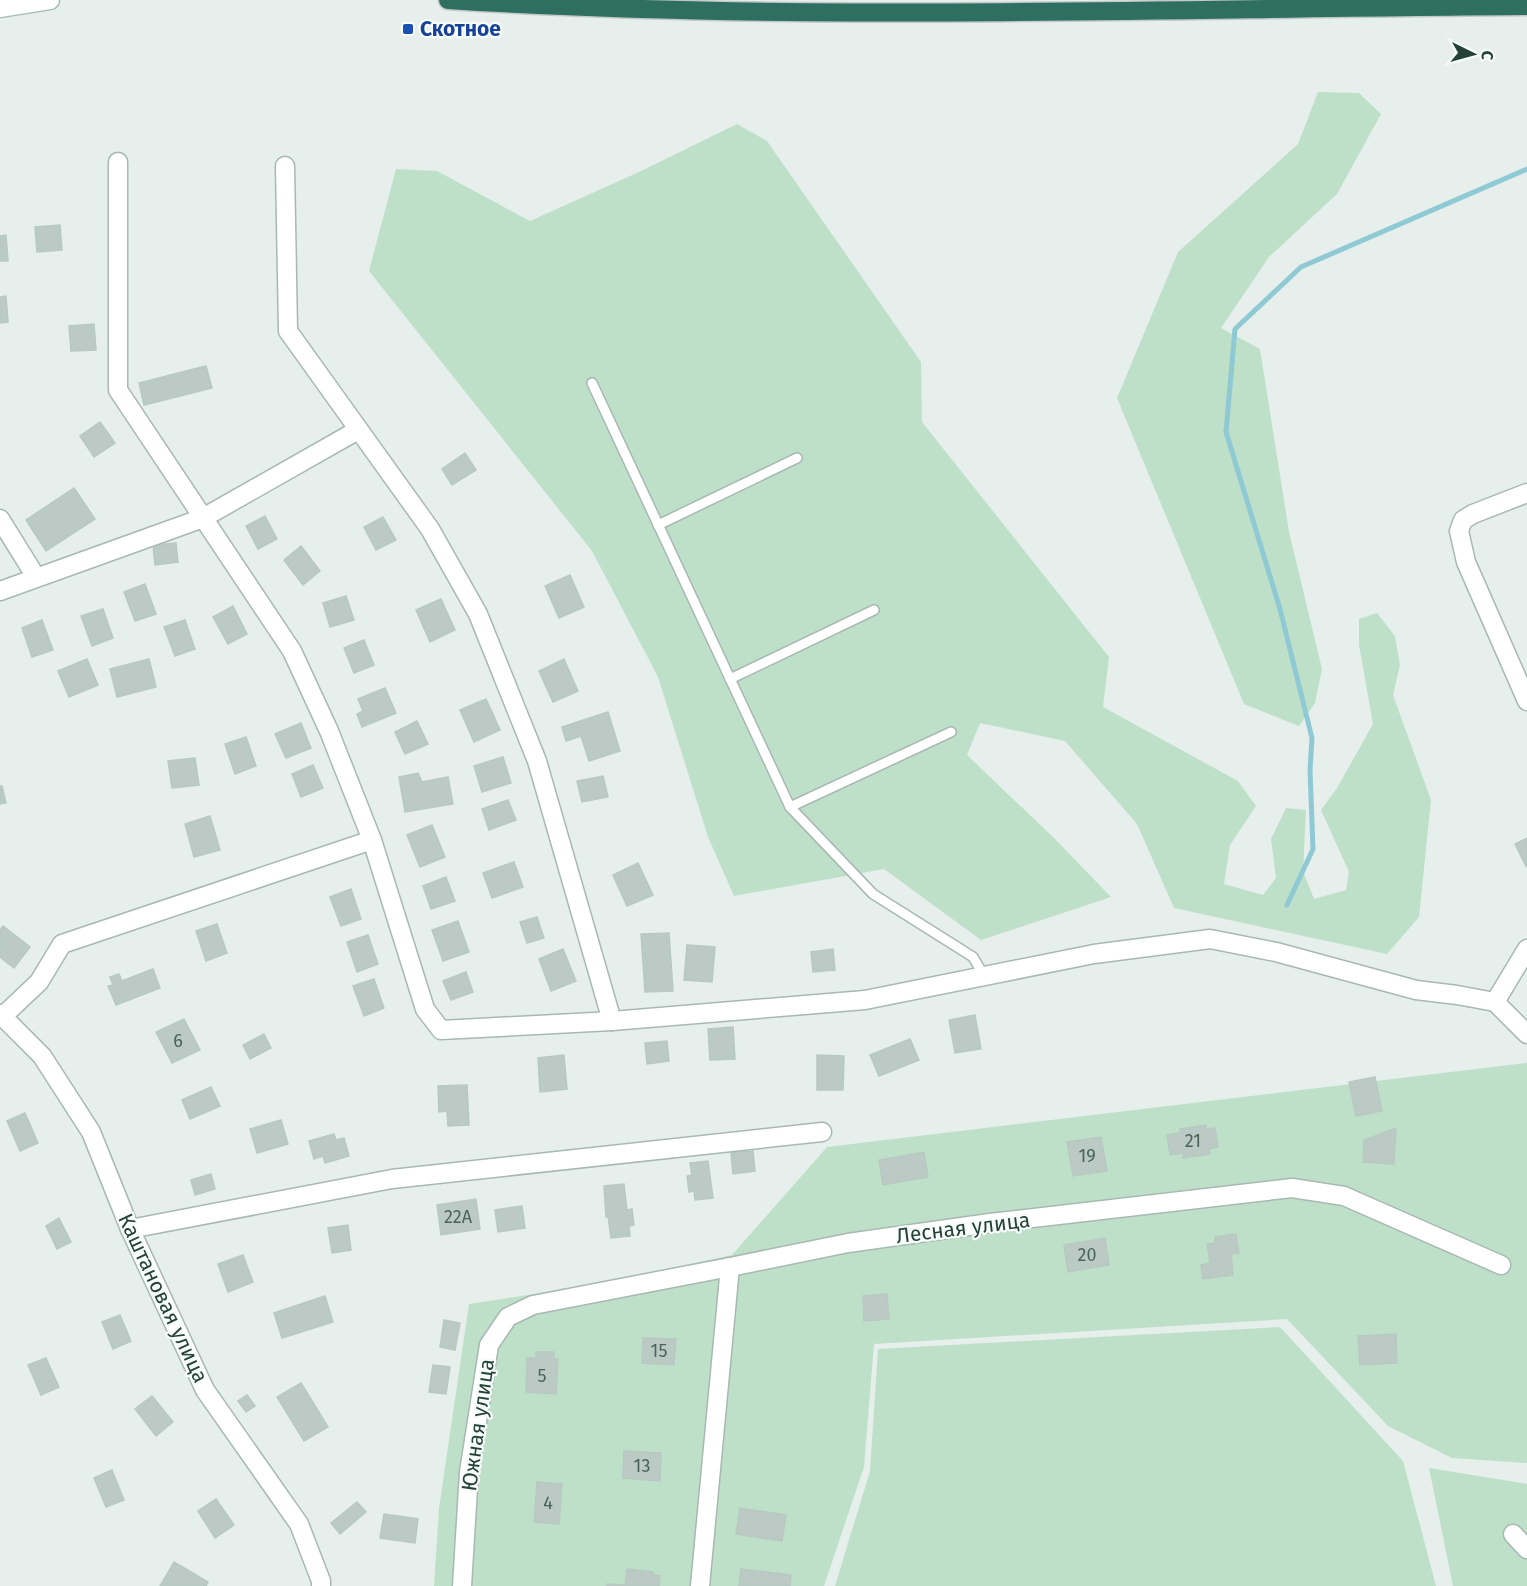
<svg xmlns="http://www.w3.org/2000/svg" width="1527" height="1586" font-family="'Fira Sans',sans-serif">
	<rect width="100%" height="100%" fill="#e6efeb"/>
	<g fill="#bfe0c8">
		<path d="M1318 92 1359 93 1381 114 1337 194 1269 257 1221 328 1260 349 1289 532 1322 669 1315 703 1299 726 1244 704 1117 398 1178 252 1298 144Z"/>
		<path d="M737 124 767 141 921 362 922 422 1109 657 1103 707 1238 781 1256 806 1230 845 1224 884 1263 895 1276 878 1271 839 1286 808 1306 810 1303 871 1314 899 1346 890 1349 872 1321 810 1337 788 1373 724 1359 645V619L1377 613 1395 636 1400 665 1393 695 1431 800 1419 917 1387 954 1174 908 1137 824 1065 741 980 723 967 755 1055 839 1111 897 981 940 884 869 734 896 708 837 658 677 592 551 369 271 396 169 437 171 530 221 639 172Z"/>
		<path d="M1527 1063V1463L1452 1458 1388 1426 1287 1319 874 1344 864 1467 824 1586H434L439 1508 469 1304 599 1284 732 1255 827 1147Z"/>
		<path d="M1280 1327 1403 1461 1436 1586H835L870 1471 878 1349Z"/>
		<path d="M1429 1468 1527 1484V1586H1453Z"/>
	</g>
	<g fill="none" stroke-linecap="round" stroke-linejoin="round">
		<path stroke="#8ec9d4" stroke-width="5" d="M1287 905 1313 849 1310 770 1312 738 1280 609 1226 432 1235 329 1301 267 1527 169"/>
	</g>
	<g fill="#bbcac4" stroke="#b8c9c2" stroke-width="1.5">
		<path d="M60 225 62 250 37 252 35 227Z"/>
		<path d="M6 235 8 261H0V236Z"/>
		<path d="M6 296 8 322 0 323V297Z"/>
		<path d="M94 324 96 350 71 351 69 326Z"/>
		<path d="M206 366 212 388 144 405 139 383Z"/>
		<path d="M100 422 115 443 94 457 80 436Z"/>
		<path d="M465 453 476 470 452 485 442 469Z"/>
		<path d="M74 488 95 519 46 551 26 520Z"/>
		<path d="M265 516 277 539 258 549 246 526Z"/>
		<path d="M383 517 396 540 376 550 364 527Z"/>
		<path d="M176 543 178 562 155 565 153 545Z"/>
		<path d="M301 546 320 571 303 585 284 560Z"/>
		<path d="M570 575 584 607 559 618 545 586Z"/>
		<path d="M145 584 156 614 135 621 124 592Z"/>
		<path d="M346 596 354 620 330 627 323 603Z"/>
		<path d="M441 599 455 630 430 642 416 610Z"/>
		<path d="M233 606 247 634 228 644 213 617Z"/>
		<path d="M103 609 113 638 92 646 81 616Z"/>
		<path d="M42 620 53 650 32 657 22 628Z"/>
		<path d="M185 620 195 649 175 656 164 627Z"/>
		<path d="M364 640 374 665 354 673 344 648Z"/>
		<path d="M87 659 98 685 69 697 58 671Z"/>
		<path d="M149 659 156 687 117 697 110 669Z"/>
		<path d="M564 659 578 691 553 702 539 671Z"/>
		<path d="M385 688 396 713 362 727 357 714 363 711 358 699Z"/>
		<path d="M486 699 500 730 474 742 460 710Z"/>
		<path d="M608 712 620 751 589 761 581 736 566 741 562 727Z"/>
		<path d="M417 721 428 744 405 754 395 732Z"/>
		<path d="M301 723 311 748 286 758 275 734Z"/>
		<path d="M246 737 256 766 235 774 225 744Z"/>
		<path d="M503 757 511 783 482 792 474 766Z"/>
		<path d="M195 758 199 785 172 788 168 761Z"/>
		<path d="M313 765 323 788 301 797 292 774Z"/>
		<path d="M418 773 422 782 448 777 453 804 405 812 399 777Z"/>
		<path d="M603 776 608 797 582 802 577 781Z"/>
		<path d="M0 786H2L6 803 0 804Z"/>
		<path d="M508 800 516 820 489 830 482 809Z"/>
		<path d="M210 816 220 850 194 857 185 824Z"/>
		<path d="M432 825 445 857 420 867 407 835Z"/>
		<path d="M1527 838V865L1526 866 1515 844Z"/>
		<path d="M514 862 523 887 492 898 483 873Z"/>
		<path d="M638 863 653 895 627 906 613 875Z"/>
		<path d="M446 877 455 901 431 909 423 886Z"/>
		<path d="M351 889 361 919 341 926 330 897Z"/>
		<path d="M537 917 544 938 527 943 520 922Z"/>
		<path d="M458 921 469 952 443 961 432 930Z"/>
		<path d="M217 924 227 953 206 961 196 931Z"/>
		<path d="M3 926 30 947 14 968 0 957V930Z"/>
		<path d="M669 933 673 991 645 992 641 934Z"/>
		<path d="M368 935 378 964 357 972 347 942Z"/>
		<path d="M687 945 715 947 712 982 684 980Z"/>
		<path d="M563 949 576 981 551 991 539 959Z"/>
		<path d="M833 949 835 970 813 972 811 952Z"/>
		<path d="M153 969 160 988 116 1005 108 986 113 985 110 977 119 974 122 981Z"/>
		<path d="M466 972 473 992 451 1000 443 981Z"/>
		<path d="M374 979 384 1008 364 1016 353 986Z"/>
		<path d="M975 1015 981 1049 955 1053 949 1020Z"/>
		<path d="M184 1019 200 1050 172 1063 156 1032Z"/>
		<path d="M733 1027 735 1059 710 1060 708 1029Z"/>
		<path d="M264 1034 271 1048 250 1059 243 1045Z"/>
		<path d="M910 1039 919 1060 879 1076 870 1055Z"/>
		<path d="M667 1041 669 1061 647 1064 645 1043Z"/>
		<path d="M564 1055 567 1089 540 1092 538 1058Z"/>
		<path d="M817 1055 844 1056 843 1090H817Z"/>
		<path d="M1375 1077 1382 1111 1356 1116 1349 1082Z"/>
		<path d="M467 1085 469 1125 448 1126 447 1111 439 1112 438 1086Z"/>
		<path d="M211 1087 220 1106 190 1119 182 1100Z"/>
		<path d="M25 1113 38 1143 20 1151 7 1121Z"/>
		<path d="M281 1120 288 1144 257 1153 250 1129Z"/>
		<path d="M1206 1125V1129L1215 1128 1218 1147 1209 1149 1210 1154 1183 1158V1153L1170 1155 1167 1135 1180 1133V1129Z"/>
		<path d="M1396 1128 1394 1164 1363 1162 1364 1140Z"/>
		<path d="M334 1134 336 1140 344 1138 349 1156 325 1163 323 1156 314 1159 309 1141Z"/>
		<path d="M1101 1137 1107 1171 1073 1176 1067 1142Z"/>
		<path d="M753 1151 755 1171 733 1174 731 1153Z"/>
		<path d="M924 1152 928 1177 883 1185 879 1160Z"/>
		<path d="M708 1161 713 1198 695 1200 694 1191 689 1192 687 1176 692 1175 690 1163Z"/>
		<path d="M211 1174 215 1189 195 1195 191 1180Z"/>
		<path d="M624 1184 627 1210 632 1209 634 1225 629 1226 630 1236 611 1238 608 1216 606 1217 604 1186Z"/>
		<path d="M476 1199 480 1229 441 1235 437 1205Z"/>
		<path d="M522 1206 525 1228 498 1232 495 1210Z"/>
		<path d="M59 1218 71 1242 57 1249 46 1226Z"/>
		<path d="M348 1225 351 1250 332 1253 328 1228Z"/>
		<path d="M1236 1234 1239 1253 1231 1254 1233 1275 1203 1279 1201 1265 1210 1263 1207 1244 1215 1243V1237Z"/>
		<path d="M1105 1238 1109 1265 1068 1272 1064 1245Z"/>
		<path d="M243 1255 253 1282 228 1292 218 1264Z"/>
		<path d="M887 1294 889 1319 864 1321 863 1296Z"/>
		<path d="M325 1296 333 1322 282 1338 274 1313Z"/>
		<path d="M120 1315 131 1341 113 1349 102 1322Z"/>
		<path d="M444 1320 460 1323 455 1350 440 1347Z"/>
		<path d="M1396 1334 1397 1363 1360 1365 1358 1336Z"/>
		<path d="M643 1338 676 1339 674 1365 642 1363Z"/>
		<path d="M536 1352H554V1359H558L556 1394 526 1392 527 1358H536Z"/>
		<path d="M46 1358 59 1387 41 1395 28 1365Z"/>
		<path d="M433 1365 450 1367 446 1394 429 1392Z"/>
		<path d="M301 1383 328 1427 304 1441 277 1397Z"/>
		<path d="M247 1395 255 1406 246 1412 238 1401Z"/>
		<path d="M152 1396 173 1422 156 1436 135 1409Z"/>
		<path d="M624 1451 661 1453 660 1481 623 1478Z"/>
		<path d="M112 1470 124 1500 106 1507 94 1478Z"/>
		<path d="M537 1482 562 1484 559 1524 534 1522Z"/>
		<path d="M216 1499 234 1525 215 1538 198 1511Z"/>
		<path d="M357 1502 366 1512 340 1534 331 1523Z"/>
		<path d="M740 1508 786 1515 782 1541 736 1534Z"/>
		<path d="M384 1514 418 1519 415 1543 380 1538Z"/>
		<path d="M174 1562 208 1582 206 1586H160Z"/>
		<path d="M627 1569 653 1572V1575L660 1576 659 1586H607V1584L625 1585Z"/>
		<path d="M741 1569 791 1575 790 1586H739Z"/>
	</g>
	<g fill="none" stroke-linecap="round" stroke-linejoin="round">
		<defs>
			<g id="lane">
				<path d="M592 383 790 807 873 894 973 957 984 976"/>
				<path d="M658 525 797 458"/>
				<path d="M730 679 874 610"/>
				<path d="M790 807 951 732"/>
			</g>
			<g id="street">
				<path d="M118 162V390L292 651 329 731 372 840"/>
				<path d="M285 166 288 331 430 529 478 614 537 761 612 1021"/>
				<path d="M1527 493 1473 514 1463 520 1459 531 1466 562 1527 701"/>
				<path d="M0 519 36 577"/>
				<path d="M0 591 203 518 358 430"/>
				<path d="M1495 1002 1527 949"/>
				<path d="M0 1014 42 1056 91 1132 130 1229 205 1390 299 1524 321 1581V1586"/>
				<path d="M3 1016 39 982 62 944 372 840 425 1009 441 1030 612 1021 865 1000 1094 954 1210 939 1276 952 1416 990 1457 995 1495 1002 1527 1034"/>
				<path d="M130 1229 392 1179 822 1132"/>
				<path d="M1513 1534 1527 1549"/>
				<path d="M462 1586 469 1472 489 1345 508 1317 533 1305 730 1267"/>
				<path d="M700 1586 730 1267 848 1243 990 1223 1292 1188 1344 1196 1501 1265"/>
			</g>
			<path id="secondary" d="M0 8 50 0"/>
			<path id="highway" d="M448 0C807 23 1167 8 1527 6"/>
		</defs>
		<use href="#lane" stroke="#a8b8b2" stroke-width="12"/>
		<use href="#street" stroke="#a8b8b2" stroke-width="21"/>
		<use href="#secondary" stroke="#a4bbb3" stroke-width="21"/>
		<use href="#highway" stroke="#c2cac8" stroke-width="21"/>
		<use href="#lane" stroke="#fff" stroke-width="9"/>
		<use href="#street" stroke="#fff" stroke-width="18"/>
		<use href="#secondary" stroke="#fff" stroke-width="18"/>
		<use href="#highway" stroke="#2f6f62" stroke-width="18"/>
	</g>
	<rect fill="#1a4fb4" stroke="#f7fbf9" stroke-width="2" x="402" y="23" width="12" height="12" rx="3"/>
	<g text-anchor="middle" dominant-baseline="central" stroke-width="4.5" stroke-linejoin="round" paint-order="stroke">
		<g font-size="18" fill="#4a645c">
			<text x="178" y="1041">6</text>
			<text x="1193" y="1141">21</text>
			<text x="1087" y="1156">19</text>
			<text x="458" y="1217">22А</text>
			<text x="1087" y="1255">20</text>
			<text x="659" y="1351">15</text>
			<text x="542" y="1376">5</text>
			<text x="642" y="1466">13</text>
			<text x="548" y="1503">4</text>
		</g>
		<g font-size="21" font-weight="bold" fill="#164399" stroke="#f7fbf9" text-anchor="start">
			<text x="420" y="29">Скотное</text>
		</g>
		<g font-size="21" fill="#24423a" stroke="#f7fbf9">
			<text transform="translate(963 1228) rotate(-7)">Лесная улица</text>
			<text transform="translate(163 1298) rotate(65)">Каштановая улица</text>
			<text transform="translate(478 1425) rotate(-82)">Южная улица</text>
		</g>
	</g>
	<g transform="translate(1473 54) rotate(95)" stroke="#f7fbf9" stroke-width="4.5" paint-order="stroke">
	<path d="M0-4.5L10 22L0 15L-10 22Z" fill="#24423a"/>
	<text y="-9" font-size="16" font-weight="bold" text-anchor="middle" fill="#24423a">С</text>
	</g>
</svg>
